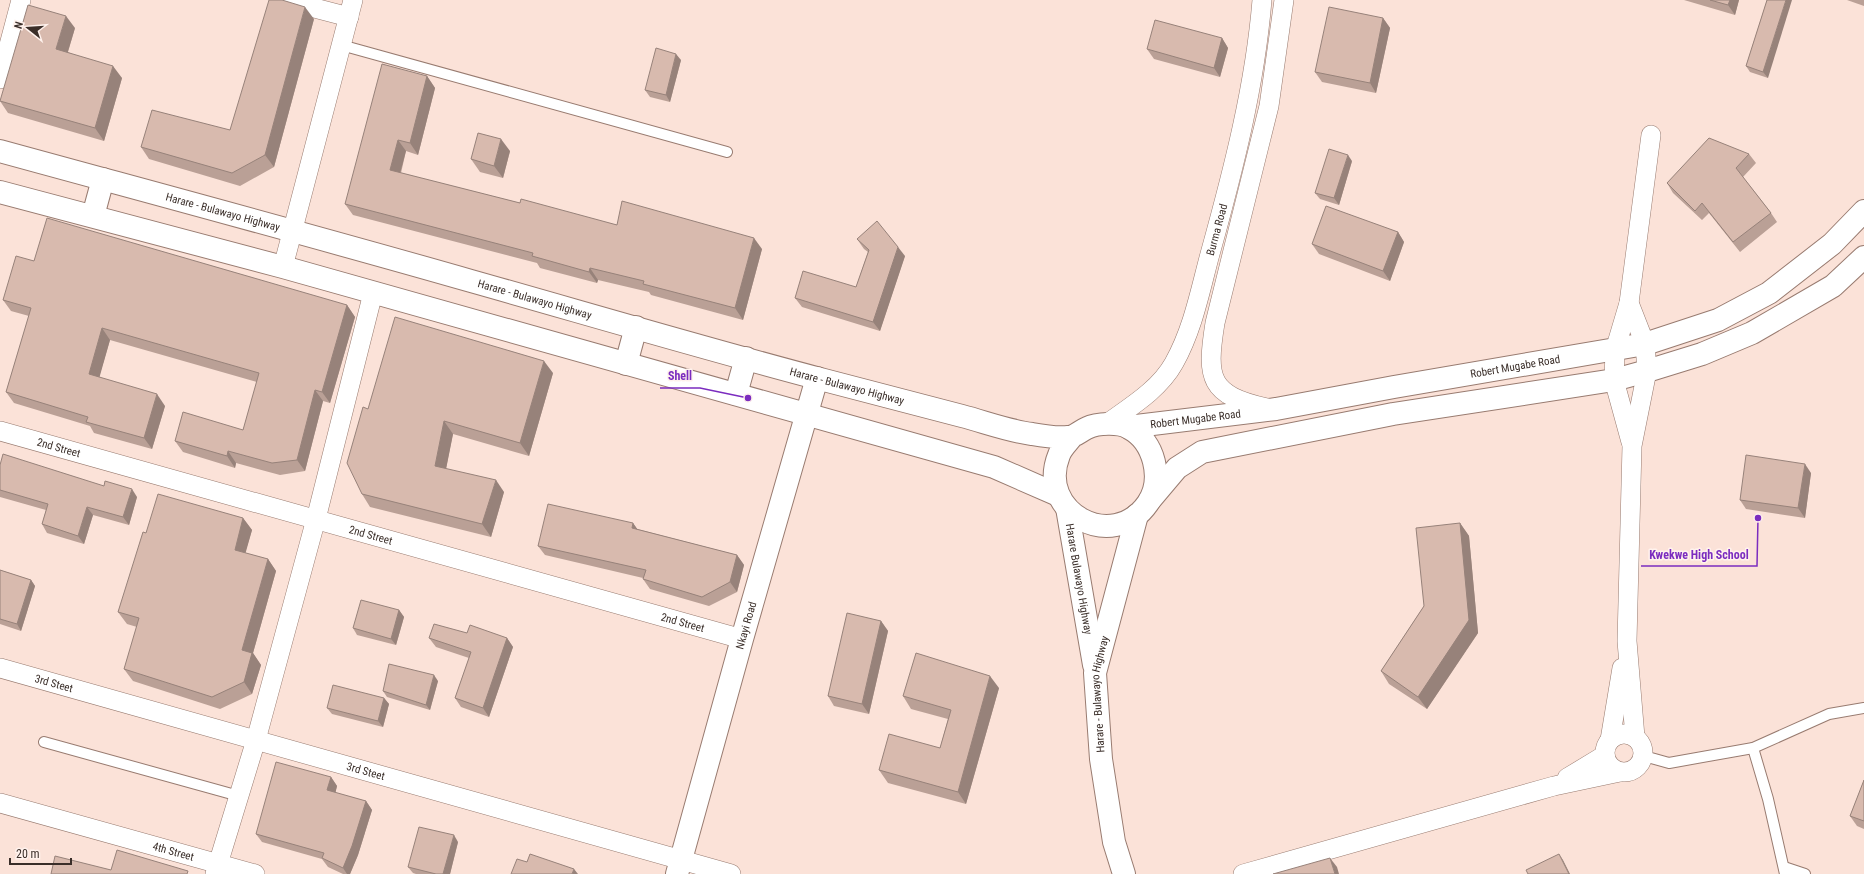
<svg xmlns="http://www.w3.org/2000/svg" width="1864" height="874" font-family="'Roboto Condensed',sans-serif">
	<rect width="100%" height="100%" fill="#fbe2d8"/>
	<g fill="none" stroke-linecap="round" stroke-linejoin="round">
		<defs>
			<g id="lane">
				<path d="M341 45 727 152"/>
				<path d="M44 742 239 796"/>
				<path d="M1753 748 1768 799 1785 874"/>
				<path d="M1644 756 1669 763 1753 748 1829 714 1864 708"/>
				<path d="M1784 867 1805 874"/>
			</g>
			<g id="street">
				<path d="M284 0 349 17"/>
				<path d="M0 79 21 0"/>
				<path d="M283 267 353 0"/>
				<path d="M1629 303 1645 344 1647 371 1632 446 1627 641 1635 737"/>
				<path d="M1267 408C1209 395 1206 379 1215 323L1269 106 1284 0"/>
				<path id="s1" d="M1105 425C1130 407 1159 390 1174 363 1193 329 1200 291 1210 254 1233 171 1255 86 1262 0"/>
				<path id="s2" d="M0 431 742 639"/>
				<path d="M1631 442 1614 380 1615 350 1629 303 1651 135"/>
				<path id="s3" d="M0 668 731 874"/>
				<circle cx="1624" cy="753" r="19"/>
				<path d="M1610 740 1622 668"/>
				<path d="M1567 778 1605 755"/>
				<path id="s4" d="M0 803 255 874"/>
				<path d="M215 874 256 740 316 519 373 293"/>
				<path d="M1243 874 1554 786 1620 772"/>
			</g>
			<g id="secondary">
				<path id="s5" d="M1128 427 1276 409 1394 387 1645 344 1718 320 1769 293 1832 244 1864 211"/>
				<path d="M1150 500 1177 468 1202 452 1393 414 1614 380 1647 371 1702 354 1752 333 1833 286 1864 257"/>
				<path id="s6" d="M677 874 742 639 817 378"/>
			</g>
			<g id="highway">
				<path id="s7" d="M0 151C157 194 314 236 471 281 588 314 706 349 824 380 870 392 916 404 962 416 985 422 1009 431 1032 434 1043 436 1057 438 1068 437 1075 437 1080 431 1087 428 1097 423 1119 422 1129 428 1154 441 1164 479 1148 503 1113 554 1036 512 1059 455 1061 449 1067 443 1071 438"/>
				<path d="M0 192 283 267 994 467 1058 495"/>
				<path d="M93 216 103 179"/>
				<path d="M626 364 636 327"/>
				<path d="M736 394 746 358"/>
				<path id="s8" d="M1067 508 1094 665"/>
				<path id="s9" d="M1124 874 1114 842 1101 759 1095 673 1137 515"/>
			</g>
		</defs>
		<use href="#lane" stroke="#987b70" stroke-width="12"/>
		<use href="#street" stroke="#987b70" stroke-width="20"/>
		<use href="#secondary" stroke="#987b70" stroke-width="24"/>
		<use href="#highway" stroke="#987b70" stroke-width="24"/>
		<use href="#lane" stroke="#fff" stroke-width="10"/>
		<use href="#street" stroke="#fff" stroke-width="19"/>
		<use href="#secondary" stroke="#fff" stroke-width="22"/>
		<use href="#highway" stroke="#fff" stroke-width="22"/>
	</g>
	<g fill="#baa096">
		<path d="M1684 0H1739L1735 15Z"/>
		<path d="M1767 0 1768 78 1750 72 1746 66Z"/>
		<path d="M1847 0H1864V6Z"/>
		<path d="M1383 18 1390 28 1376 93 1322 82 1315 72Z"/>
		<path d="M314 19 274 167 240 186 149 159 141 147 230 130Z"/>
		<path d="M75 28 68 52 122 78 104 141 8 113 0 101Z"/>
		<path d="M1222 38 1228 48 1220 77 1154 59 1147 49Z"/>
		<path d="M681 60 670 102 650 97 645 90Z"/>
		<path d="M427 76 435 88 418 155 406 151 401 173 520 203 617 225 762 249 743 320 651 295 649 292 598 280 597 283 540 268 537 263 353 215 345 204Z"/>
		<path d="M510 151 503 178 480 172 471 159Z"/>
		<path d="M1749 154 1756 163 1743 177 1771 213 1777 222 1740 252 1709 213 1702 220 1673 193 1667 183Z"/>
		<path d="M1352 161 1339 205 1320 199 1315 193Z"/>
		<path d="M1398 232 1404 242 1390 281 1319 254 1312 244Z"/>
		<path d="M857 239 905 256 880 331 802 307 795 298 856 287 868 252 864 249Z"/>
		<path d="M34 261 347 305 355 317 330 403 323 401 305 471 280 475 236 463 235 468 183 452 175 441 243 430 257 382 110 340 99 377 165 406 152 449 94 433 90 426 14 403 6 392 29 316 11 311 3 300Z"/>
		<path d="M553 373 529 456 453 434 446 469 504 492 491 537 370 507 362 494 368 409Z"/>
		<path d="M0 465 137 497 129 525 93 515 84 544 47 533 42 524 46 510 0 497Z"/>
		<path d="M1811 473 1805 518 1746 509 1740 500Z"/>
		<path d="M243 518 252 530 245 553 268 559 276 571 253 653 261 665 252 694 220 709 133 681 124 669 137 627 127 624 118 612 146 533Z"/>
		<path d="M633 523 637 529 737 555 744 565 737 592 709 606 650 589 643 579V578L545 555 538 546Z"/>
		<path d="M1460 523 1469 536 1478 633 1427 709 1389 684 1381 671 1424 606Z"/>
		<path d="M0 570 31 580 35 586 21 631 0 624Z"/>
		<path d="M399 610 404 617 396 645 357 635 353 628Z"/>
		<path d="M881 621 888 631 869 714 834 706 828 696Z"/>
		<path d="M467 633 507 638 513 647 489 717 461 707 455 698 469 658 436 647 429 638Z"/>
		<path d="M438 681 430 710 387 697 383 691Z"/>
		<path d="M999 688 966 804 888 783 879 770 940 748 948 719 911 709 903 696Z"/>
		<path d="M384 698 389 704 383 727 332 714 327 708Z"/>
		<path d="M331 777 337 786 335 793 366 801 372 810 358 855 350 874H343L328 867 322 859 262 842 256 834Z"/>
		<path d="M1864 780V829L1857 826 1850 816Z"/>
		<path d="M458 842 450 874H416L413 873 408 867Z"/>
	</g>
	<g fill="#97827a">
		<path d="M1730 0H1739L1735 15 1728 5Z"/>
		<path d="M1786 0H1792L1768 78 1763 72Z"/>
		<path d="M305 7 314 19 274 167 265 155Z"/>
		<path d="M66 16 75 28 65 61 56 49Z"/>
		<path d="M1383 18 1390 28 1376 93 1370 83Z"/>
		<path d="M1222 38 1228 48 1220 77 1214 68Z"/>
		<path d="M676 54 681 60 670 102 666 95Z"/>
		<path d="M113 66 122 78 104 141 95 128Z"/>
		<path d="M427 76 435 88 418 155 410 143Z"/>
		<path d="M501 139 510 151 503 178 494 166Z"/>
		<path d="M398 140 406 151 398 181 390 170Z"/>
		<path d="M1348 155 1352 161 1339 205 1334 198Z"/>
		<path d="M1398 232 1404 242 1390 281 1383 271Z"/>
		<path d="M754 238 762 249 743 320 735 308Z"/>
		<path d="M898 247 905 256 880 331 873 322Z"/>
		<path d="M590 268 598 280 597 283 589 272Z"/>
		<path d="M347 305 355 317 330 403 322 392Z"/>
		<path d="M102 328 110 340 97 386 89 374Z"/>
		<path d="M544 361 553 373 529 456 520 443Z"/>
		<path d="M315 390 323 401 305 471 297 460Z"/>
		<path d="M157 394 165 406 152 449 144 438Z"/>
		<path d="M444 421 453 434 444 479 435 466Z"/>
		<path d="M228 451 236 463 235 468 227 456Z"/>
		<path d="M1805 464 1811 473 1805 518 1798 508Z"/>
		<path d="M496 480 504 492 491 537 482 524Z"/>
		<path d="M132 489 137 497 129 525 123 517Z"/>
		<path d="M87 507 93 515 84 544 78 536Z"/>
		<path d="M243 518 252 530 243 562 235 550Z"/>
		<path d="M633 523 640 533 632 528Z"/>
		<path d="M1460 523 1469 536 1478 633 1427 709 1418 697Z"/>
		<path d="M737 555 744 565 737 592 730 582Z"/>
		<path d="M268 559 276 571 253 653 261 665 252 694 244 682 242 650Z"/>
		<path d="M31 580 35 586 21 631 17 624Z"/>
		<path d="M399 610 404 617 396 645 391 639Z"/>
		<path d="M881 621 888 631 869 714 862 704Z"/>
		<path d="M507 638 513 647 489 717 483 708Z"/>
		<path d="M434 675 438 681 430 710 426 705Z"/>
		<path d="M990 676 999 688 966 804 958 792Z"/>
		<path d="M384 698 389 704 383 727 378 721Z"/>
		<path d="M331 777 337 786 334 799 327 790Z"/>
		<path d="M366 801 372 810 358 855 350 874H347L343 868Z"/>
		<path d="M454 835 458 842 450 874H443Z"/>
		<path d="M1559 854 1563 860 1570 874H1569Z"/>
		<path d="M1330 858 1337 867 1339 874H1335Z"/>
		<path d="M574 869 578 874H572Z"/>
	</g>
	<g fill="#d8baae" stroke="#97827a">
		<path d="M269 0H282L305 7 265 155 232 173 141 147 152 110 230 130Z"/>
		<path d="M1710 0H1730L1728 5Z"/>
		<path d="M1767 0H1786L1763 72 1746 66Z"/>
		<path d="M28 5 66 16 56 49 113 66 95 128 0 101Z"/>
		<path d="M1329 7 1383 18 1370 83 1315 72Z"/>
		<path d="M1155 20 1222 38 1214 68 1147 49Z"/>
		<path d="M656 48 676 54 666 95 645 90Z"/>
		<path d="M382 64 427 76 410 143 398 140 390 170 520 203 521 199 617 225 622 201 754 238 735 308 643 284 644 281 590 268 589 272 532 256 533 253 345 204Z"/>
		<path d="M478 133 501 139 494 166 471 159Z"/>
		<path d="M1709 138 1749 154 1736 168 1771 213 1733 242 1702 203 1695 211 1667 183Z"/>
		<path d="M1329 149 1348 155 1334 198 1315 193Z"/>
		<path d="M1326 206 1398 232 1383 271 1312 244Z"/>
		<path d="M47 218 347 305 322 392 315 390 297 460 272 463 228 451 227 456 175 441 183 412 243 430 259 373 102 328 89 374 157 394 144 438 86 422 88 417 6 392 31 308 3 300 16 256 34 261Z"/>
		<path d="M877 221 898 247 873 322 795 298 803 271 856 287 869 250 857 239Z"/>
		<path d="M395 317 544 361 520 443 444 421 435 466 496 480 482 524 362 494 347 463 363 407 368 409Z"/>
		<path d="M3 454 104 486 105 481 132 489 123 517 87 507 78 536 42 524 48 504 0 490V465Z"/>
		<path d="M1746 455 1805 464 1798 508 1740 500Z"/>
		<path d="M158 494 243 518 235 550 268 559 242 650 252 653 244 682 212 697 124 669 139 618 118 612 143 532 146 533Z"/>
		<path d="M548 504 633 523 632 528 737 555 730 582 702 597 643 579 646 570 538 546Z"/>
		<path d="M1460 523 1469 620 1418 697 1381 671 1424 606 1416 528Z"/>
		<path d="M0 570 31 580 17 624 0 619Z"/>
		<path d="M361 600 399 610 391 639 353 628Z"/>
		<path d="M847 613 881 621 862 704 828 696Z"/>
		<path d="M434 624 467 633 470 625 507 638 483 708 455 698 471 652 429 638Z"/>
		<path d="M916 653 990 676 958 792 879 770 889 734 940 748 951 710 903 696Z"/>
		<path d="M389 664 434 675 426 705 383 691Z"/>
		<path d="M333 685 384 698 378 721 327 708Z"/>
		<path d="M276 762 331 777 327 790 366 801 352 846 343 868 322 858 324 853 256 834Z"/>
		<path d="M1864 780V821L1850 816Z"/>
		<path d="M419 827 454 835 443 874H436L408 867Z"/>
		<path d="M117 850 188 871 187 874H51L55 856 111 870Z"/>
		<path d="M530 854 574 869 572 874H511L517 859 527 862Z"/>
		<path d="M1559 854 1569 874H1528L1526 870Z"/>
		<path d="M1330 858 1335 874H1273Z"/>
	</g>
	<g text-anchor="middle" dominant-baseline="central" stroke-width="3" stroke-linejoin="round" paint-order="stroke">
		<g font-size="11" fill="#3a2e29" stroke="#fff2ed">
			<text stroke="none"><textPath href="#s7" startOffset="231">Harare - Bulawayo Highway</textPath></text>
			<text stroke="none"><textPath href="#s1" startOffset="234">Burma Road</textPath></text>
			<text stroke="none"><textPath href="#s7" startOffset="555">Harare - Bulawayo Highway</textPath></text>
			<text stroke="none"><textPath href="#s5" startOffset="392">Robert Mugabe Road</textPath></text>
			<text stroke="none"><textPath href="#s7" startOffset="879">Harare - Bulawayo Highway</textPath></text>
			<text stroke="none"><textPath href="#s5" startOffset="68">Robert Mugabe Road</textPath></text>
			<text stroke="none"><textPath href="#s2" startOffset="61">2nd Street</textPath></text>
			<text stroke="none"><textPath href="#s2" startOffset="385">2nd Street</textPath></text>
			<text stroke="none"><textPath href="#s8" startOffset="72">Harare Bulawayo Highway</textPath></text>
			<text stroke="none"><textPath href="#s2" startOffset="709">2nd Street</textPath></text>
			<text stroke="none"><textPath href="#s6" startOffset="258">Nkayi Road</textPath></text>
			<text stroke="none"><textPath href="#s3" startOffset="56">3rd Steet</textPath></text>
			<text stroke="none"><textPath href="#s9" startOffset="183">Harare - Bulawayo Highway</textPath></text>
			<text stroke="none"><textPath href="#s3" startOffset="380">3rd Steet</textPath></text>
			<text stroke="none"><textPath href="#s4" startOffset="180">4th Street</textPath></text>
		</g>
	</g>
	<path fill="none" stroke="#7b2cbf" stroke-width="1.5" d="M748 398L700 388H660M1758 518L1757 566H1641"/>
	<g fill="#7b2cbf" stroke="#fff2ed" stroke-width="1.5">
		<circle cx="748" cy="398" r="4"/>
		<circle cx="1758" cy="518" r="4"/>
	</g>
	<g font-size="12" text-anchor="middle" font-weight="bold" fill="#7b2cbf" stroke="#fff2ed" stroke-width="3" stroke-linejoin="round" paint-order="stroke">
		<text x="680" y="380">Shell</text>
		<text x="1699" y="559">Kwekwe High School</text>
	</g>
	<g transform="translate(28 28) rotate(287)" stroke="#fff2ed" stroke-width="3" paint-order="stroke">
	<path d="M0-3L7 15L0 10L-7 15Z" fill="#3a2e29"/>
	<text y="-6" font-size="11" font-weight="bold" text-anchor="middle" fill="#3a2e29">N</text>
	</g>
	<path d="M10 858v6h61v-6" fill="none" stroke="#3a2e29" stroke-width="2"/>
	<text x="16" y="858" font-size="12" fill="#3a2e29" stroke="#fff2ed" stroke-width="3" paint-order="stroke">20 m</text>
</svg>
